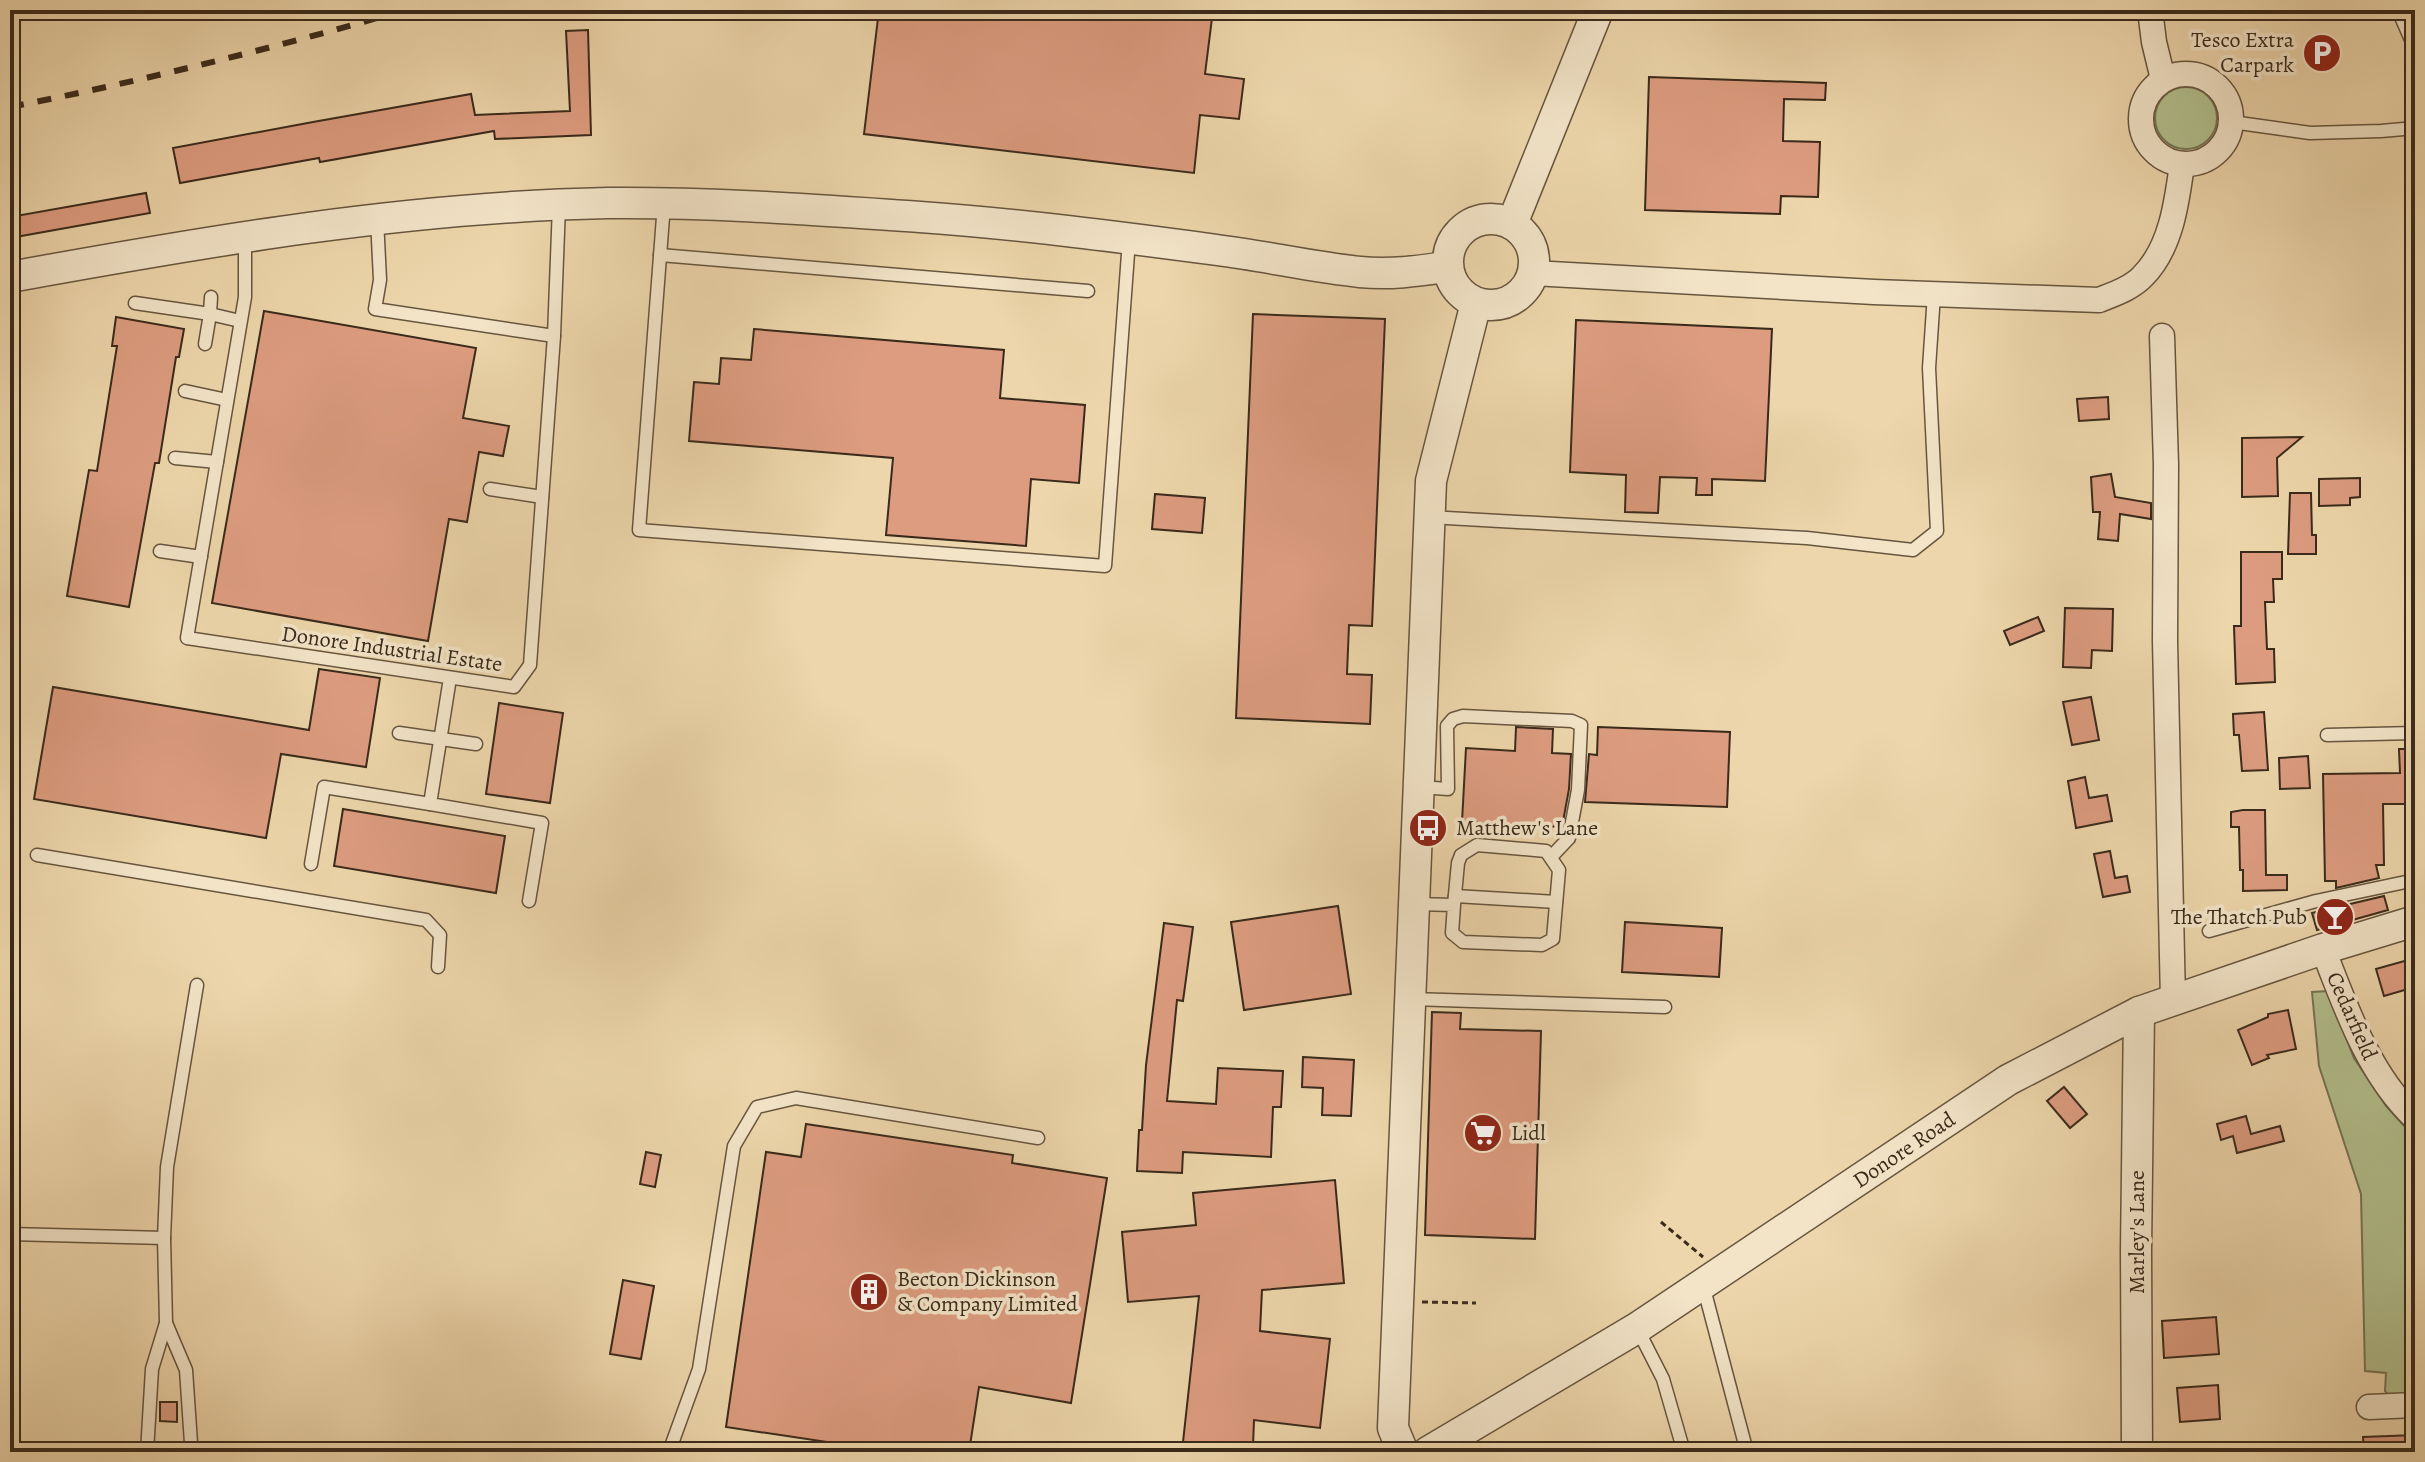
<svg xmlns="http://www.w3.org/2000/svg" width="2425" height="1462" font-family="Alegreya,serif">
	<rect width="100%" height="100%" fill="#edd6ab"/>
	<filter id="stains"><feTurbulence type="fractalNoise" baseFrequency=".0025" numOctaves="4"/><feColorMatrix values="0 0 0 0 .2 0 0 0 0 .09 0 0 0 0 .02 0 0 0 .5 -.17"/></filter>
	<radialGradient id="worn" r=".72"><stop offset=".6" stop-color="#630" stop-opacity="0"/><stop offset="1" stop-color="#630" stop-opacity=".3"/></radialGradient>
	<g fill="#b2bf8d" stroke="#767454" stroke-width="2">
		<circle cx="2186" cy="118" r="31"/>
		<path d="M2328 991 2354 1058 2386 1106 2415 1138V1398L2390 1397 2385 1391 2386 1373 2365 1371 2361 1194 2319 1066 2312 992Z"/>
	</g>
	<g fill="#dd9c80" stroke="#3a2a1b" stroke-width="2">
		<path d="M879 10H1213L1205 74 1244 79 1239 119 1200 115 1194 173 864 134Z"/>
		<path d="M588 30 591 135 495 139 494 131 320 162 319 158 180 183 173 148 313 122 471 94 475 115 570 111 566 31Z"/>
		<path d="M1649 77 1826 83 1825 100 1784 99 1783 141 1820 142 1818 197 1781 196 1780 214 1645 210Z"/>
		<path d="M146 193 150 213 10 238V217Z"/>
		<path d="M264 311 476 348 463 418 509 426 503 456 479 452 467 522 449 519 428 641 212 603Z"/>
		<path d="M1253 314 1385 319 1372 626 1349 625 1347 674 1372 675 1370 724 1236 718Z"/>
		<path d="M116 317 184 329 179 357H176L159 463H155L129 607 67 596 89 470 97 471 117 346H112Z"/>
		<path d="M1576 320 1772 329 1765 481 1712 479V495H1696L1697 478 1660 477 1658 513 1625 512 1626 475 1570 472Z"/>
		<path d="M754 329 1004 350 1000 398 1085 405 1079 483 1031 479 1026 546 886 535 893 458 689 441 694 382 719 384 721 358 751 360Z"/>
		<path d="M2108 397 2109 419 2079 421 2077 399Z"/>
		<path d="M2302 437 2277 458 2278 496 2242 497V438Z"/>
		<path d="M2111 474 2115 497 2151 503V519L2120 514 2118 541 2098 539 2100 512H2093L2091 477Z"/>
		<path d="M2360 478V497L2350 498V505L2319 506V479Z"/>
		<path d="M2290 493H2311L2312 535H2316V554H2288Z"/>
		<path d="M1155 494 1205 498 1202 533 1152 529Z"/>
		<path d="M2241 552H2282V579H2273L2274 602H2265L2267 649H2274L2275 682 2236 684 2234 626H2241Z"/>
		<path d="M2065 608 2113 609 2112 651 2092 650 2091 668 2063 667Z"/>
		<path d="M2038 617 2044 631 2010 645 2004 631Z"/>
		<path d="M319 669 380 678 366 767 281 754 266 838 34 799 53 687 309 730Z"/>
		<path d="M2091 697 2099 740 2072 745 2063 702Z"/>
		<path d="M499 703 563 713 550 803 486 794Z"/>
		<path d="M2264 712 2268 770 2242 771 2239 735H2234L2233 714Z"/>
		<path d="M1516 727 1553 729 1552 753 1571 754 1569 789 1562 827 1462 822 1466 748 1515 751Z"/>
		<path d="M1598 727 1730 732 1727 807 1585 802 1589 754 1597 755Z"/>
		<path d="M2399 749H2415V804H2383L2384 865H2376L2379 878 2336 888V881H2325L2323 774 2400 773Z"/>
		<path d="M2308 756 2310 788 2280 789 2279 758Z"/>
		<path d="M2085 777 2089 798 2107 795 2112 821 2076 828 2068 781Z"/>
		<path d="M343 809 505 836 496 893 334 866Z"/>
		<path d="M2243 810H2265L2266 875H2287V890L2243 891V870H2240L2239 827H2231V812Z"/>
		<path d="M2110 851 2115 878 2127 876 2130 892 2103 897 2094 854Z"/>
		<path d="M2384 896 2388 910 2317 930 2312 913Z"/>
		<path d="M1338 906 1351 994 1244 1010 1231 922Z"/>
		<path d="M1625 922 1722 928 1719 977 1622 972Z"/>
		<path d="M1164 923 1193 927 1183 1001 1177 1000 1167 1101 1216 1104 1218 1068 1283 1071 1281 1107H1273L1271 1157 1183 1152 1182 1173 1137 1171 1139 1130H1142L1146 1065Z"/>
		<path d="M2415 958V987L2384 996 2376 969Z"/>
		<path d="M2288 1010 2296 1049 2267 1055 2269 1058 2252 1065 2238 1030 2268 1017V1014Z"/>
		<path d="M1432 1012 1461 1013 1460 1029 1541 1031 1535 1239 1425 1235Z"/>
		<path d="M1303 1057 1354 1060 1351 1116 1322 1115 1323 1088 1302 1087Z"/>
		<path d="M2064 1087 2087 1114 2070 1128 2047 1101Z"/>
		<path d="M2246 1116 2251 1134 2280 1126 2284 1141 2237 1153 2233 1136 2221 1140 2217 1124Z"/>
		<path d="M806 1124 1013 1155 1012 1163 1107 1178 1071 1403 979 1387 969 1452H894L726 1427 766 1152 801 1157Z"/>
		<path d="M646 1152 661 1155 655 1187 640 1184Z"/>
		<path d="M1335 1180 1344 1283 1262 1290 1260 1331 1330 1339 1320 1428 1254 1420 1253 1446 1183 1442 1199 1296 1128 1302 1122 1232 1196 1225 1193 1193Z"/>
		<path d="M623 1280 654 1286 641 1359 610 1354Z"/>
		<path d="M2216 1317 2219 1354 2164 1358 2162 1321Z"/>
		<path d="M2218 1385 2220 1419 2180 1422 2177 1388Z"/>
		<path d="M160 1402H177V1422L160 1421Z"/>
		<path d="M2415 1435V1452H2364L2363 1437Z"/>
	</g>
	<g fill="none" stroke-linecap="round" stroke-linejoin="round">
		<defs>
			<g id="service">
				<path d="M2398 10 2415 49"/>
				<path d="M2232 122 2310 133 2381 131 2415 128"/>
				<path d="M664 204 639 530 1105 566 1129 240"/>
				<path d="M245 237V297L187 638 514 687 530 665 554 336 375 309 380 280 377 219"/>
				<path d="M660 255 1088 291"/>
				<path d="M135 303 210 314 211 297"/>
				<path d="M554 336 559 206"/>
				<path d="M205 344 210 314 240 321"/>
				<path d="M185 391 227 400"/>
				<path d="M175 458 217 462"/>
				<path d="M490 489 542 497"/>
				<path d="M1429 517 1807 538 1913 550 1937 531 1929 368 1934 294"/>
				<path d="M160 551 201 557"/>
				<path d="M450 678 430 804 542 823 529 901"/>
				<path d="M399 733 476 744"/>
				<path d="M2327 735 2415 733"/>
				<path d="M1420 787 1448 789 1447 726 1453 719 1463 716 1572 721 1581 725 1578 790 1569 838 1551 857"/>
				<path d="M37 855 426 920 440 935 438 967"/>
				<path d="M311 864 324 787 430 804"/>
				<path d="M1455 896 1556 902"/>
				<path d="M1415 904 1454 905 1458 863 1461 855 1477 845 1546 851 1559 870 1553 939 1542 945 1463 942 1452 933 1454 905"/>
				<path d="M2209 931 2316 901 2415 880"/>
				<path d="M1411 999 1665 1007"/>
				<path d="M10 1234 164 1238"/>
				<path d="M1703 1285 1747 1452"/>
				<path d="M166 1323 186 1370 191 1443 187 1452"/>
				<path d="M1637 1328 1663 1379 1684 1452"/>
				<path d="M147 1452 152 1369 166 1323 164 1238 167 1167 197 985"/>
				<path d="M669 1452 699 1369 734 1146 757 1107 796 1098 1038 1138"/>
			</g>
			<g id="minor">
				<path d="M2150 10 2154 42 2163 79"/>
				<circle cx="2186" cy="119" r="45"/>
				<path d="M1533 273 1874 292 2099 300C2114 294 2132 288 2143 276 2171 248 2177 202 2182 164"/>
				<path d="M2162 336 2166 465 2165 641 2173 1001"/>
				<path d="M2323 949C2346 1008 2368 1073 2415 1118"/>
				<path d="M2369 1407 2415 1405"/>
			</g>
			<g id="tertiary">
				<circle cx="1491" cy="262" r="43"/>
				<path d="M1512 224 1598 10"/>
				<path d="M10 277C208 241 406 207 608 203 713 202 816 210 920 217 1019 224 1119 237 1217 250 1265 256 1312 267 1360 272 1390 275 1418 271 1447 267"/>
				<path d="M1403 1452 1393 1428 1431 481 1476 303"/>
				<path d="M1428 1452 1637 1328 2008 1080 2139 1012 2323 949 2415 921"/>
				<path d="M2137 1452 2136 1251 2139 1012"/>
			</g>
		</defs>
		<use href="#service" stroke="#67553f" stroke-width="15"/>
		<use href="#minor" stroke="#67553f" stroke-width="27"/>
		<use href="#tertiary" stroke="#67553f" stroke-width="33"/>
		<g stroke="#3a2a1b" stroke-width="3" stroke-dasharray="6 4" stroke-linecap="butt">
			<path d="M1661 1222 1703 1257"/>
			<path d="M1422 1302 1476 1303"/>
		</g>
		<use href="#service" stroke="#f3e4c8" stroke-width="12"/>
		<use href="#minor" stroke="#f3e4c8" stroke-width="24"/>
		<use href="#tertiary" stroke="#f3e4c8" stroke-width="30"/>
		<path stroke="#3a2a1b" stroke-width="6" stroke-dasharray="14 14" stroke-linecap="butt" d="M10 107C143 81 274 48 405 10"/>
	</g>
	<defs>
		<symbol id="parking-disc" viewBox="-11 -11 22 22"><circle r="9.5" fill="#8f2418" stroke="#f3e4c8"/><path d="M-3.5-5.5H1a3.5 3.5 0 0 1 0 7H-1V5.5H-3.5ZM-1-3.4V-.6H.8a1.4 1.4 0 0 0 0-2.8Z" fill="#fff"/></symbol>
		<symbol id="bus-disc" viewBox="-11 -11 22 22"><circle r="9.5" fill="#8f2418" stroke="#f3e4c8"/><path d="M-5-6H5V4H4V6H2V4H-2V6H-4V4H-5ZM-3.5-4V0h7V-4ZM-3.5 1.2v1.5H-2V1.2ZM2 1.2v1.5H3.5V1.2Z" fill="#fff"/></symbol>
		<symbol id="bar-disc" viewBox="-11 -11 22 22"><circle r="9.5" fill="#8f2418" stroke="#f3e4c8"/><path d="M-6-5H6L.8 .8V4.5H3.5V6h-7V4.5H-.8V.8Z" fill="#fff"/></symbol>
		<symbol id="supermarket-disc" viewBox="-11 -11 22 22"><circle r="9.5" fill="#8f2418" stroke="#f3e4c8"/><path d="M-6-5.5h2.5l.6 2H6L4.5 2H-2.5L-4.4-4H-6ZM-1.5 3.2a1.3 1.3 0 1 0 .1 0ZM3 3.2a1.3 1.3 0 1 0 .1 0Z" fill="#fff"/></symbol>
		<symbol id="building-disc" viewBox="-11 -11 22 22"><circle r="9.5" fill="#8f2418" stroke="#f3e4c8"/><path d="M-4-6H4V6H1V3H-1V6H-4ZM-2.5-4.3h1.7v1.8h-1.7ZM.8-4.3h1.7v1.8H.8ZM-2.5-1h1.7V.8h-1.7ZM.8-1h1.7V.8H.8Z" fill="#fff"/></symbol>
	</defs>
	<g fill-rule="evenodd">
		<use href="#parking-disc" x="2300" y="31" width="44" height="44"/>
		<use href="#bus-disc" x="1406" y="806" width="44" height="44"/>
		<use href="#bar-disc" x="2313" y="895" width="44" height="44"/>
		<use href="#supermarket-disc" x="1461" y="1111" width="44" height="44"/>
		<use href="#building-disc" x="847" y="1270" width="44" height="44"/>
	</g>
	<g text-anchor="middle" dominant-baseline="central" stroke-width="7" stroke-linejoin="round" paint-order="stroke">
		<g font-size="22" fill="#3a2a1b" stroke="#f3e4c8" text-anchor="start">
			<text x="2294" y="40" text-anchor="end">Tesco Extra<tspan x="2294" dy="25">Carpark</tspan></text>
			<text x="1456" y="828">Matthew's Lane</text>
			<text x="2307" y="917" text-anchor="end">The Thatch Pub</text>
			<text x="1511" y="1133">Lidl</text>
			<text x="897" y="1279">Becton Dickinson<tspan x="897" dy="25">&amp; Company Limited</tspan></text>
		</g>
		<g font-size="22" fill="#3a2a1b" stroke="#f3e4c8">
			<text transform="translate(392 649) rotate(8)">Donore Industrial Estate</text>
			<text transform="translate(2352 1016) rotate(66)">Cedarfield</text>
			<text transform="translate(1904 1150) rotate(-34)">Donore Road</text>
			<text transform="translate(2137 1232) rotate(-90)">Marley's Lane</text>
		</g>
	</g>
	<rect width="2425" height="1462" fill="none" stroke="#edd6ab" stroke-width="40"/>
	<rect x="12" y="12" width="2401" height="1438" fill="none" stroke="#3a2a1b" stroke-width="4"/>
	<rect x="20" y="20" width="2385" height="1422" fill="none" stroke="#3a2a1b" stroke-width="2"/>
	<rect width="100%" height="100%" filter="url(#stains)"/>
	<rect width="100%" height="100%" fill="url(#worn)"/>
</svg>
